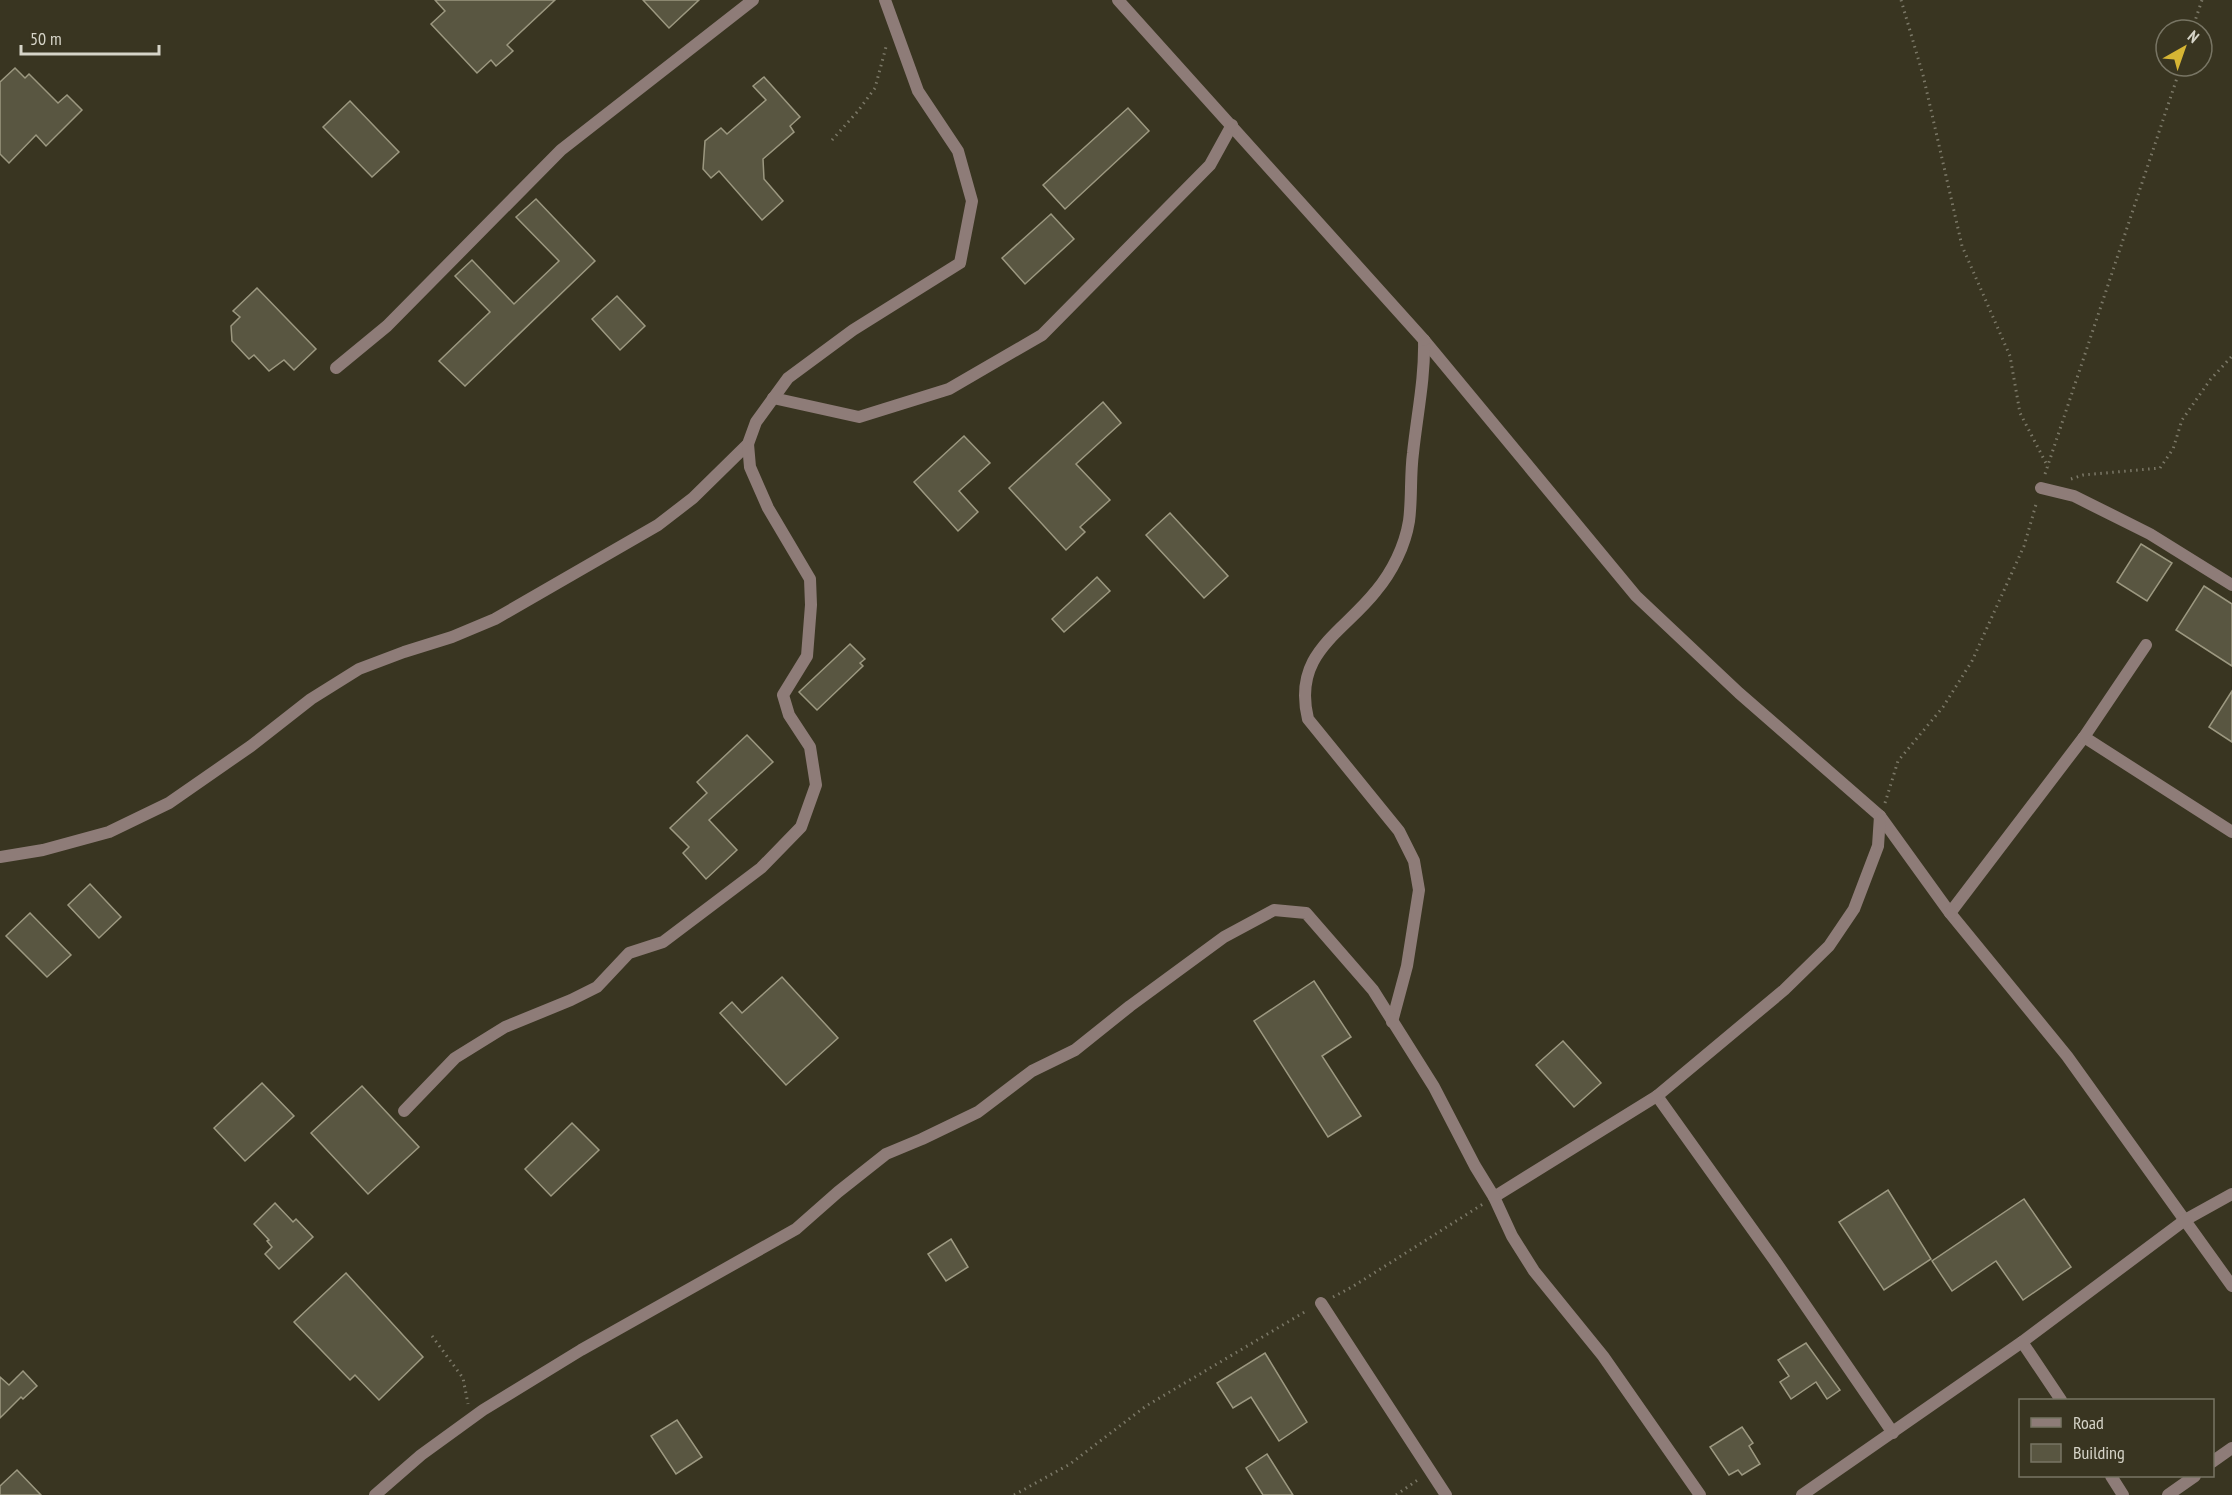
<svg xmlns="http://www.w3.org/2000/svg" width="2232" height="1495" font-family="'PT Sans Narrow',sans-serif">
	<rect width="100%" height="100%" fill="#393521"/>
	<g fill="#595641" stroke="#9c9880" stroke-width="1.5">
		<path d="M435 0H555L507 45 513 51 496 66 491 60 477 73 431 24 445 11Z"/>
		<path d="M643 0H699L669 28Z"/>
		<path d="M15 68 25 78 29 74 58 103 67 95 82 110 46 146 36 135 9 163 0 154V82Z"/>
		<path d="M764 77 800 117 790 126 794 132 763 159 764 179 783 201 762 220 719 171 711 178 703 169 705 141 721 128 727 134 766 100 753 86Z"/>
		<path d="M350 101 399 152 372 177 323 127Z"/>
		<path d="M1128 108 1149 131 1065 209 1043 185Z"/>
		<path d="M536 199 595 261 465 386 439 361 490 312 455 276 472 260 514 304 559 261 516 217Z"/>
		<path d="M1051 214 1074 239 1025 284 1002 258Z"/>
		<path d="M257 288 316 349 294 370 284 360 269 371 254 355 249 359 232 341 231 326 240 317 233 311Z"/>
		<path d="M617 296 645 326 620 350 592 319Z"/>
		<path d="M1103 402 1121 423 1076 464 1110 500 1080 527 1085 532 1066 550 1009 488Z"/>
		<path d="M964 436 990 463 959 491 978 512 958 531 914 482Z"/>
		<path d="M1170 513 1228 576 1204 598 1146 535Z"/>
		<path d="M2141 544 2172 563 2147 601 2117 582Z"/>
		<path d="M1097 577 1110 591 1064 632 1052 619Z"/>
		<path d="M2204 586 2232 604V666L2176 630Z"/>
		<path d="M850 644 865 659 860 663 863 666 817 710 799 692Z"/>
		<path d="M2232 691V742L2209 727Z"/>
		<path d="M747 735 773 762 709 820 737 850 706 879 683 853 689 847 670 828 707 793 697 782Z"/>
		<path d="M90 884 121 917 99 938 68 905Z"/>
		<path d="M30 913 71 955 47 977 6 936Z"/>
		<path d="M782 977 838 1038 786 1085 720 1013 732 1002 742 1013Z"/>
		<path d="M1314 981 1351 1037 1322 1056 1361 1116 1328 1137 1254 1021Z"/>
		<path d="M1563 1041 1601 1083 1574 1107 1536 1065Z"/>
		<path d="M262 1083 294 1116 245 1161 214 1128Z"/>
		<path d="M362 1086 419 1147 368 1194 311 1133Z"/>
		<path d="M572 1123 599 1150 551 1196 525 1169Z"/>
		<path d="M1888 1190 1931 1259 1884 1290 1839 1222Z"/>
		<path d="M2024 1199 2071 1267 2023 1300 1996 1261 1952 1291 1932 1261Z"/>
		<path d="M275 1203 293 1222 296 1219 313 1237 279 1269 265 1254 272 1247 267 1241 269 1240 254 1224Z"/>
		<path d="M951 1239 968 1267 946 1281 928 1254Z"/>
		<path d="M346 1273 423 1357 379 1400 355 1375 350 1380 294 1322Z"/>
		<path d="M1806 1343 1840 1390 1827 1399 1816 1382 1791 1399 1780 1382 1789 1376 1778 1360Z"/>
		<path d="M1265 1353 1307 1422 1279 1441 1251 1397 1233 1408 1217 1383Z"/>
		<path d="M23 1371 37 1386 23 1399 21 1397 0 1418V1377L9 1385Z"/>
		<path d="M677 1420 702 1457 676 1474 651 1436Z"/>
		<path d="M1742 1427 1753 1443 1749 1446 1760 1464 1742 1475 1738 1470 1729 1475 1710 1447Z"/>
		<path d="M1267 1454 1293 1495H1263L1246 1468Z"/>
		<path d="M17 1470 41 1495H0V1486Z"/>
	</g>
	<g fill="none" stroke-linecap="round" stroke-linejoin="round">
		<g stroke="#7b7867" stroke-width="3" stroke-dasharray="1.5 4.5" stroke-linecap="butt">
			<path d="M1901 0 1923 75 1962 246 2010 356 2020 413 2048 467"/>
			<path d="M2192 30 2202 0"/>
			<path d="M832 140 858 111 875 88 886 47"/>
			<path d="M2045 474 2181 66"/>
			<path d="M2071 479 2083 475 2160 468 2173 449 2182 420 2210 380 2232 356"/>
			<path d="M1885 803 1898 761 1943 707 1972 661 2024 546 2037 501"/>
			<path d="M1333 1297 1352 1287 1483 1204"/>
			<path d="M432 1336 463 1378 468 1404"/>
			<path d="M1014 1495 1070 1464 1146 1406 1308 1310"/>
			<path d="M1396 1495 1419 1479"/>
		</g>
		<g stroke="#8e7c78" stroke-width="12">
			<path d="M1424 340 1636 596 1739 693 1880 816 1950 913 2067 1056 2232 1286"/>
			<path d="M336 368 387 326 561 150 753 0"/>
			<path d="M773 398 859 417 949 389 1042 335 1210 165 1232 125"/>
			<path d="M2041 488 2074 496 2150 534 2232 585"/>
			<path d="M2084 737 2232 832"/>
			<path d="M0 857 43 850 109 832 169 803 251 746 311 699 359 669 404 652 452 637 495 619 658 525 693 498 748 444 756 422 788 378 853 330 960 263 972 201 958 151 918 91 885 0"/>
			<path d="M1950 913 2084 737 2146 645"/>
			<path d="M1392 1022 1407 966 1419 890 1414 861 1399 831 1308 719C1292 653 1342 634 1376 591 1392 572 1405 546 1409 521 1412 499 1410 476 1413 453 1417 415 1425 378 1424 340"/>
			<path d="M1657 1096 1775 1261 1893 1433"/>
			<path d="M404 1111 455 1058 505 1027 571 1000 597 987 629 953 663 942 761 868 801 827 816 785 810 747 789 715 783 695 807 656 811 605 810 579 768 508 750 467 748 444"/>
			<path d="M1494 1197 1657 1096 1784 990 1829 946 1854 909 1878 846 1880 816"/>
			<path d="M1321 1303 1446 1495"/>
			<path d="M2022 1342 2061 1400"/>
			<path d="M2212 1462 2232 1448"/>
			<path d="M2111 1476 2123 1495"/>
			<path d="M375 1495 421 1455 483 1410 581 1350 796 1229 838 1192 886 1154 922 1139 978 1112 1032 1071 1075 1050 1130 1006 1224 937 1274 910 1306 913 1373 990 1434 1087 1475 1166 1494 1197 1512 1236 1534 1271 1603 1356 1700 1495"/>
			<path d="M1802 1495 2022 1342 2185 1220 2232 1194"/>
			<path d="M2168 1495 2195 1476"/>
		</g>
		<path stroke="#8e7c78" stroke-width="12" d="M1118 0 1424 340"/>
	</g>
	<rect x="2019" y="1399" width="195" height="78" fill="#393521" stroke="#787564" stroke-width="1.5"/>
	<rect x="2031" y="1418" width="30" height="9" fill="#8e7c78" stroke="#787564" stroke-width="1.5"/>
	<text x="2073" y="1429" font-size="18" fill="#d6d4c8">Road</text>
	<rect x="2031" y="1444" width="30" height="18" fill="#595641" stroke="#787564" stroke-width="1.5"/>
	<text x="2073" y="1459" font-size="18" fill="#d6d4c8">Building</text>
	<g transform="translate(2184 48) rotate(40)"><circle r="28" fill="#393521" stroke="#787564" stroke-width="1.5"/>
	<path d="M0-4.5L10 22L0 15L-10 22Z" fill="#d6b534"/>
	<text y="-9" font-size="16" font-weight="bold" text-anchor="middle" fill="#d6d4c8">N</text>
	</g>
	<path d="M21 45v9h138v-9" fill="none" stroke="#d6d4c8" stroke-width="3"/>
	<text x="30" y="45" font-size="18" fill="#d6d4c8" stroke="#393521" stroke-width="4.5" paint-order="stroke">50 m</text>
</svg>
